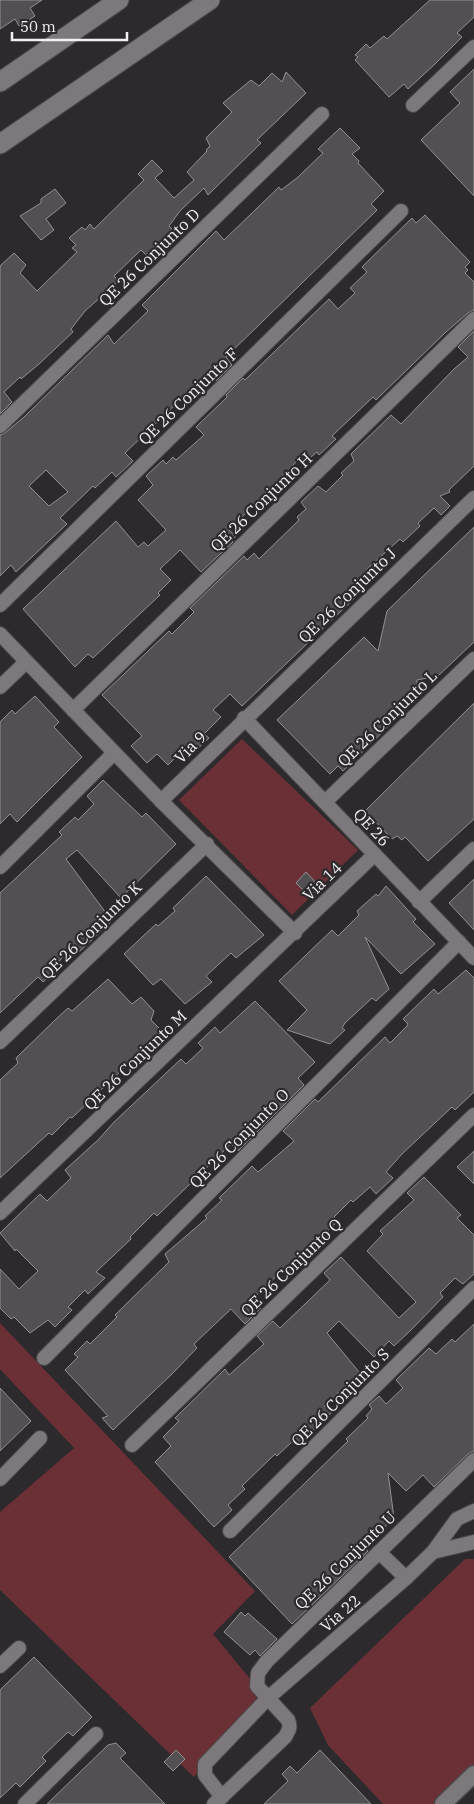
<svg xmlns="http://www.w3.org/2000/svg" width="474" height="1804" font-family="'IBM Plex Serif',serif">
	<rect width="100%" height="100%" fill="#2d2a2d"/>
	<g fill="#6b3035">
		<path d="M242 739 358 850 292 915 179 800Z"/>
		<path d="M0 1323 255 1591 213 1634 265 1697 194 1777 0 1590V1512L74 1448 0 1369Z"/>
		<path d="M465 1559H474V1775L443 1804H383L328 1745 310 1708Z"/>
	</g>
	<g fill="#525053" stroke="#929094" fill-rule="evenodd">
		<path d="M0 0H42L30 8 35 16 19 26 15 19 0 29Z"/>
		<path d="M430 0H474V17L457 33 462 37 435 64 408 89 404 84 389 97 355 60 358 57 355 55 366 44 370 48 384 36 387 39Z"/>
		<path d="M474 69V196L421 140 460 103 450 92Z"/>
		<path d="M286 72 306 93 257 140 261 143 208 195 204 188 180 211 169 226 173 230 146 255 141 250 114 276 119 281 85 311 71 329 73 332 39 364 21 379 20 377 4 392 12 402 0 414V266L14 253 26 265 20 273 37 291 77 252 72 248 76 245 69 238 82 227 85 230 90 224 94 229 144 180 138 174 152 160 163 171 155 178 174 198 194 180 187 172 207 151 206 150 210 146 206 138 232 112 223 103 251 80 259 86 272 73 282 82Z"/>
		<path d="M340 128 360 148 352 154 359 161 358 163 384 191 371 204 377 210 226 357 232 365 216 381 209 372 125 453 133 461 116 477 112 472 95 488 93 486 60 518 67 524 16 572 11 565 0 576V435L6 432 24 417 108 335 114 344 148 311 142 305 216 231 224 240 279 187 281 190 297 178 323 153 318 149ZM46 470 68 492 49 506 29 486Z"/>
		<path d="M55 189 66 203 46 219 54 230 41 240 20 216 41 203V199Z"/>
		<path d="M425 215 470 262 465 267 468 270 465 273 474 282V310L468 313 446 332 376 400 373 397 332 436 336 439 319 455 317 452 305 462 301 457 229 530 236 536 232 540 233 542 201 572 180 550 160 569 171 580 158 593 160 595 93 658 88 654 75 667 23 609 116 521 138 547 144 542 148 546 166 530 138 500 153 485 146 476 163 460 166 464 173 457 176 460 204 435 196 427 227 397 226 395 243 378 245 380 329 299 338 309 355 293 350 288 367 272 362 267 412 218 416 223Z"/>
		<path d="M474 331V466L449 490 450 492 440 496 450 506 441 515 434 508 418 523 420 526 403 542 400 539 366 570 370 574 354 590 358 595 242 706 230 694 213 710 221 717 204 734 209 738 192 754 185 748 168 765 157 754 147 763 131 746 142 736 102 695 169 631 172 634 194 612 190 608 244 556 247 560 254 553 259 559 299 520 297 517 306 509 301 502 318 486 326 492 343 475 341 473 354 461 351 454 391 415 401 424 454 369 468 357 458 347Z"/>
		<path d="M474 527V642L438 676 417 680 418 697 343 771 338 766 330 774 277 720 364 637 378 651 387 611Z"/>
		<path d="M35 696 59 722 54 727 82 757 17 822 10 814 0 824V722L12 710 15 714Z"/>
		<path d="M474 703V819L428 861 405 837 402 840 397 836 392 839 365 811Z"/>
		<path d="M103 780 142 817 146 813 176 844 121 898 77 850 66 859 112 921 79 952 72 945 57 964 60 967 43 982 38 977 0 1013V893L62 835 59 832 75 817 78 820 94 804 87 796Z"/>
		<path d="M306 872 320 887 310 897 296 883Z"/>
		<path d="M206 876 264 935 236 958 231 953 206 976 212 982 185 1004 161 979 153 985 124 954 156 924 158 926 175 911 173 908Z"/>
		<path d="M474 879V930L449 903Z"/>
		<path d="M386 886 416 919 413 922 435 944 401 974 365 937 389 989 376 1001 372 998 345 1023 342 1028 345 1030 330 1044 287 1030 307 1010 279 981 332 930 338 936 359 915 357 911 376 894 378 896Z"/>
		<path d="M466 970 474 978V1092L455 1110 452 1107 402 1154 386 1172 393 1178 376 1194 370 1187 353 1202 351 1200 334 1217 338 1221 305 1252 310 1258 294 1274 286 1267 253 1299 261 1308 245 1324 231 1309 194 1344 197 1348 172 1374 113 1430 102 1418 108 1416 65 1370 78 1357 74 1354 87 1341 90 1344 117 1317 115 1315 169 1262 165 1254 207 1218 205 1216 222 1200 219 1198 252 1166 258 1172 294 1141 283 1131 315 1099 318 1102 385 1037 390 1043 407 1026 408 1024 403 1019 434 989 438 994Z"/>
		<path d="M108 979 132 1004 141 997 154 1011 151 1020 162 1031 72 1118 70 1117 52 1135 49 1133 0 1178V1080L18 1063 16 1058 55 1020 68 1008 72 1011Z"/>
		<path d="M255 1001 315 1062 298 1078 304 1085 238 1151 231 1144 157 1216 154 1213 130 1237 131 1239 96 1272 105 1278 88 1294 85 1290 68 1307 72 1310 55 1327 48 1320 30 1333 14 1317 11 1319 0 1308V1269L19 1289 38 1271 16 1249 15 1251 0 1233 40 1194 47 1201 71 1178 65 1170 99 1139 114 1122 181 1059 186 1064 203 1048 198 1043 215 1027 220 1033Z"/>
		<path d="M474 1151V1184L457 1167Z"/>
		<path d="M424 1177 461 1215 457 1218 474 1235V1274L463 1284 455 1278 440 1293 443 1297 411 1330 394 1346 389 1341 374 1357 339 1321 327 1333 359 1372 355 1377 361 1382 347 1395 341 1390 324 1406 331 1413 298 1445 294 1440 277 1456 275 1454 242 1486 245 1489 228 1505 232 1510 214 1527 155 1462 171 1446 163 1437 179 1421 175 1418 225 1369 229 1375 264 1344 257 1336 273 1321 280 1328 330 1280 324 1273 341 1257 399 1318 416 1302 367 1251 383 1234 380 1231 414 1200 407 1193Z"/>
		<path d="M474 1324V1451L468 1454 434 1487 423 1475 406 1491 388 1473 394 1518 364 1547 368 1551 292 1624 229 1557 345 1444 348 1441 346 1439 368 1418 366 1416 372 1409 369 1405 379 1396 386 1404 403 1388 396 1380 429 1348 436 1354 452 1339 455 1342Z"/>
		<path d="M0 1388 31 1421 0 1451Z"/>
		<path d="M241 1612 245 1616 248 1613 277 1639 260 1656 255 1650 250 1655 224 1632Z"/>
		<path d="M34 1657 92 1717 73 1736 68 1732 42 1757 46 1761 20 1787 16 1783 0 1798V1690Z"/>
		<path d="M116 1743 126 1753 120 1758 165 1804H47L108 1745Z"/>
		<path d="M176 1750 185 1759 173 1771 164 1762Z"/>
		<path d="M320 1750 371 1804H264L288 1781 282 1774 290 1766 297 1773Z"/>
	</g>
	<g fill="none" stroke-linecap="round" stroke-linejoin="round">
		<defs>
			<g id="minor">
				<path d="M413 105 474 47"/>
				<path d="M0 426 322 114"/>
				<path d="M0 605 401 211"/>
				<path d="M0 634 161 801 295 933"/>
				<path d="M0 687 26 662"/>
				<path d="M73 710 474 319"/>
				<path d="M244 718 474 958"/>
				<path d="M161 801 474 498"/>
				<path d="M325 802 474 659"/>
				<path d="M0 867 114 753"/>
				<path d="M419 902 474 849"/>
				<path d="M0 1042 207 844"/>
				<path d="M0 1213 374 855"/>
				<path d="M44 1358 459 942"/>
				<path d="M132 1445 474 1115"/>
				<path d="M0 1479 40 1438"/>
				<path d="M230 1531 474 1288"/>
				<path d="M379 1552 406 1578"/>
				<path d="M433 1552 474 1542"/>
				<path d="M0 1666 19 1648"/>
				<path d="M222 1797 205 1775V1764L268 1698 406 1578 433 1552 457 1519 474 1511"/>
				<path d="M25 1804 96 1734"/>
				<path d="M214 1804 285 1737C289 1730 291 1727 288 1720L257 1686 258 1673 267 1661 474 1460"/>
			</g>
			<path id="tertiary" d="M443 1804 474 1774"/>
			<g id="secondary">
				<path d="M0 82 119 0"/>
				<path d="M0 144 210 0"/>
			</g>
		</defs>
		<use href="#minor" stroke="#4b484a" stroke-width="16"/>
		<use href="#tertiary" stroke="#4b484a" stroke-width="19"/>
		<use href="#secondary" stroke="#4b484a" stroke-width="21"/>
		<use href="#minor" stroke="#7c787b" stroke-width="14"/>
		<use href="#tertiary" stroke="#7c787b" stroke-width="16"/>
		<use href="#secondary" stroke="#7c787b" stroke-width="19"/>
	</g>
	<g text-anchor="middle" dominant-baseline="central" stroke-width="4.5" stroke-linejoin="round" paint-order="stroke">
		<g font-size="16" fill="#f2f0f2" stroke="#2d2a2d">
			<text transform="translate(149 257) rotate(-44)">QE 26 Conjunto D</text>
			<text transform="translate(188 396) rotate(-44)">QE 26 Conjunto F</text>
			<text transform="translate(261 502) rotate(-44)">QE 26 Conjunto H</text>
			<text transform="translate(347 595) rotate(-44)">QE 26 Conjunto J</text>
			<text transform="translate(387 718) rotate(-44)">QE 26 Conjunto L</text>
			<text transform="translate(190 747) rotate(-45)">Via 9</text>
			<text transform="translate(372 827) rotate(47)">QE 26</text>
			<text transform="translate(322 881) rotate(-44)">Via 14</text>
			<text transform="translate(91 930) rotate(-44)">QE 26 Conjunto K</text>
			<text transform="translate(135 1060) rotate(-44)">QE 26 Conjunto M</text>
			<text transform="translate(239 1138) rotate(-45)">QE 26 Conjunto O</text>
			<text transform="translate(291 1267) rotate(-44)">QE 26 Conjunto Q</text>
			<text transform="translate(340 1397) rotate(-45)">QE 26 Conjunto S</text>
			<text transform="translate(345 1560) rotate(-44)">QE 26 Conjunto U</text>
			<text transform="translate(340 1613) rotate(-41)">Via 22</text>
		</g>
	</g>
	<path d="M12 32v8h115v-8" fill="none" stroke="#f2f0f2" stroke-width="2.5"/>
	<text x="20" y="32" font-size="15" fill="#f2f0f2" stroke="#2d2a2d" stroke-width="4" paint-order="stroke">50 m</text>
</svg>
